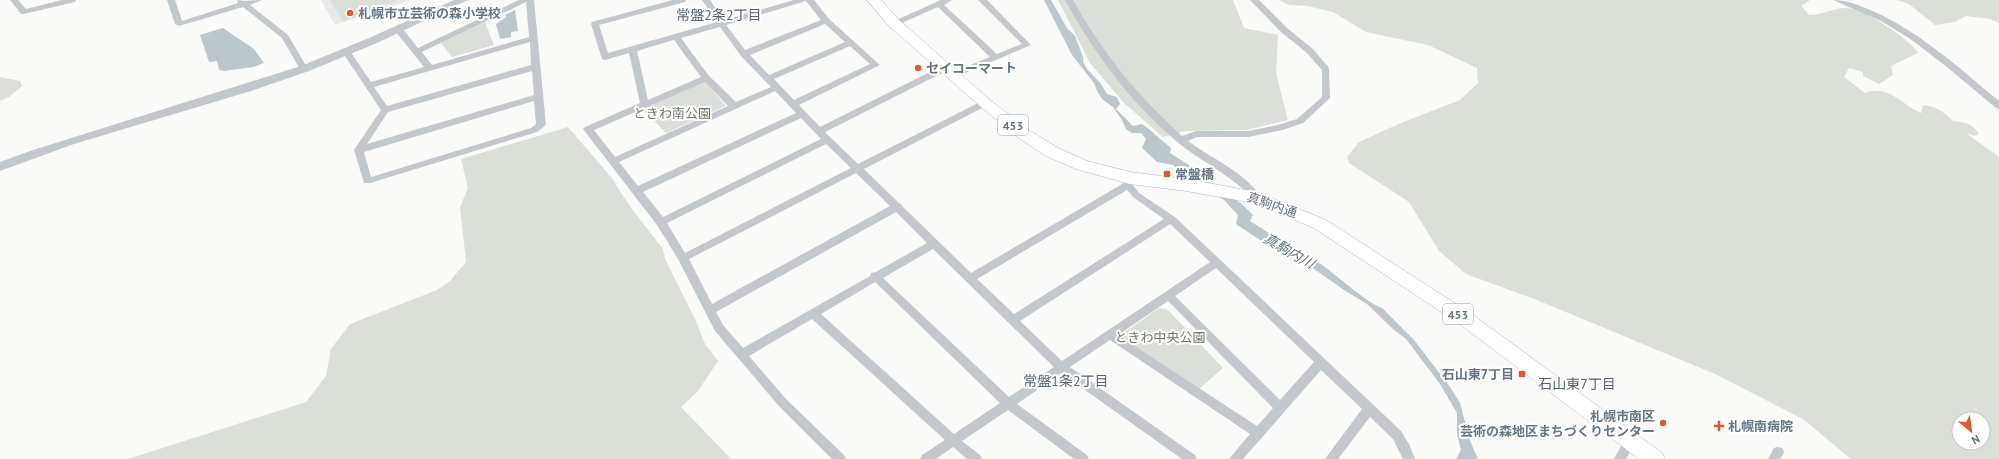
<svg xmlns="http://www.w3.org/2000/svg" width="1999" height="459" font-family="'PT Sans','Noto Sans JP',sans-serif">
	<rect width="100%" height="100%" fill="#fafaf8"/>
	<path fill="#e8e9e9" d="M321 0H411L335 25Z"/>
	<g fill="#dadfd7" fill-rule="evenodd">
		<path d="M330 0H399L343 21Z"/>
		<path d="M1058 0H1233L1244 28 1278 35 1276 73 1288 120 1246 130 1185 131 1163 137 1124 103 1090 63Z"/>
		<path d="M1279 0H1810L1801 6 1809 15C1822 15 1834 8 1846 8 1863 8 1909 38 1918 53L1891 66 1893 75 1879 84 1863 76V72L1849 68 1844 77 1865 93C1888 84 1901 104 1921 113L1923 105C1936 106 1944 112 1953 121 1966 122 1971 123 1979 134L1974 136 1966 133 1999 157V459H1851L1803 419 1715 374 1537 300 1466 274 1439 251 1409 202 1349 163 1347 157 1359 142 1401 123 1460 100 1478 83 1477 68 1428 45 1366 32 1333 12 1308 6 1289 5ZM1959 419H1983V443H1959Z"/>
		<path d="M1897 0H1999V23L1990 19 1966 16 1955 22 1935 25 1909 4Z"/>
		<path d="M485 22 494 45 452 57 441 43Z"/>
		<path d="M0 77 20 81 22 86 9 97 0 101Z"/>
		<path d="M705 82 726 106 666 133 642 109Z"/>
		<path d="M568 127 611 177 631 208 663 249 665 259 695 319 705 344 718 361 698 391 681 407 731 459H128L306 402 326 376 331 349 350 324 437 290 449 282 466 262 460 207 468 188 461 159Z"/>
		<path d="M1159 308 1168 310 1223 368 1198 390 1120 339 1121 335Z"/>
	</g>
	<g fill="#bbc7cb">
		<path d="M1044 0H1051L1067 28 1075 36 1083 57V62L1087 69 1101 84 1107 94 1117 97 1120 104 1116 109 1133 126 1142 124C1152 131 1161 140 1171 148L1170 153 1189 165 1190 170 1242 204 1253 215 1250 221 1300 253C1315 253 1361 301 1382 308L1414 340 1448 384 1460 403 1470 441 1478 459H1456L1461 450 1457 434V413L1440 384 1406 339 1394 330 1367 304 1344 290 1283 247 1260 240 1236 224 1238 215 1224 200 1181 173 1173 165 1157 162 1142 148 1146 139 1141 133H1132L1126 129 1122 120 1113 107 1102 99 1097 91 1094 83 1072 55Z"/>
		<path d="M515 10 518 31 511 32V37L500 39 496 24 506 17 505 15Z"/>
		<path d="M223 28 254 49 264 63 253 67 224 71 219 70 217 61 209 62 200 35Z"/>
	</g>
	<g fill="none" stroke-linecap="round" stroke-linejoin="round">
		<defs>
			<path id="trunk" d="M867 0H881L899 20 990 100 1029 130 1058 148 1087 161 1130 172 1186 179 1257 192 1326 220 1473 315 1662 453 1665 459H1639L1461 325 1314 228 1254 203 1186 191 1130 184 1076 169 1046 156 1019 138 980 106 889 26Z"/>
		</defs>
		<use href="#trunk" stroke="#b4b9bd" stroke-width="1"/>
		<g fill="#c3c8cc" fill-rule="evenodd">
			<path d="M10 0H18L26 9 62 0H76L75 2 24 14H21Z"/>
			<path d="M167 0H175L182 21 238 3 237 0 245 1 262 0 250 5 288 35 308 69 304 72 301 71 282 38 243 7 179 26 175 24Z"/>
			<path d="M519 0H534L546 125 537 132 370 183H364L354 150 381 110 343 53 344 51H350L371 82 424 67 396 32V28H402L418 48ZM526 2 529 37 432 65 422 52ZM530 42 531 65 387 106 374 87ZM532 71 534 95 367 144 388 112ZM534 101 536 124 531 128 371 177 364 152Z"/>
			<path d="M673 0H686L685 2 599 25 608 53 717 22 702 0H710L724 20 794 0H814L829 19 880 65 799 105 820 127 942 66H948L949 68 948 70 825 132 858 164 982 101H988L989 103 988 105 864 169 899 203 901 204 903 207 971 273 1124 183 1127 176H1133L1135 178 1133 185 1139 193 1175 217 1401 431 1409 444 1415 459H1403L1393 439 1370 417 1338 459H1325L1362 409 1321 370 1243 459H1229L1250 434 1110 340 1070 367 1195 455 1197 459H1182L1061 373 1017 404 1087 455 1089 459H1074L1008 410 962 441 980 455 982 459H967L953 447 936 459H920L922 455 945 440 812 319 749 356 786 399 844 455 846 459H832L778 405 715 331 678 259 657 225 583 129 585 127 640 103 629 53 605 60 602 59 591 24 592 22ZM806 1 821 20 745 50 726 25ZM825 24 845 42 769 75 750 55ZM720 27 741 56 771 87 736 102 709 76 681 38ZM674 40 701 77 648 100 637 51ZM850 46 870 64 794 100 774 79ZM705 82 728 106 615 157 594 130ZM775 91 796 113 638 186 619 162ZM801 118 821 139 663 217 643 192ZM826 144 851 168 685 253 667 223ZM856 173 890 206 712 304 689 259ZM1127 190 1133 197 1164 219 1014 314 977 279ZM896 212 927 243 876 272 871 273 870 276 743 348 723 325 716 312ZM1170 224 1210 262 1062 361 1020 321ZM933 249 1054 367 1009 397 883 278ZM1216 268 1314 362 1280 400 1175 296ZM875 282 1000 403 954 434 821 314ZM1168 301 1273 408 1257 426 1118 335Z"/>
			<path d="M941 0H952L944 5 997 54 1022 44 978 0H987L1031 45 956 77H950L949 75 950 73 990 57 938 7 897 25H894L890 23Z"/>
			<path d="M1065 0H1073C1102 52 1138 97 1182 136L1196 131H1248L1278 125 1297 119 1322 97V70L1307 53 1281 32 1250 0H1259L1287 28 1313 49 1329 68 1330 98 1303 123 1283 130 1248 137H1197L1188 141C1212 159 1245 172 1262 198L1257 201 1254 200C1232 175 1201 162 1176 141 1130 102 1094 53 1065 0Z"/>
			<path d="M1833 0C1846 0 1856 4 1868 9 1918 30 1958 67 1999 101V109L1996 108 1947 67 1909 38 1881 21Z"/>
			<path d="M1630 436 1634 437 1636 441 1626 459H1614L1626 437Z"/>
			<path d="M1778 447 1782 448 1784 452 1780 459H1768L1774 448Z"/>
		</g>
		<path fill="#c3c8cc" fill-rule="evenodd" d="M454 0H468L377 43 309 71 251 91 74 144 0 171V162L30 151 301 66 369 38Z"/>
		<use href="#trunk" fill="#fff" fill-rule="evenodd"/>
	</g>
	<g fill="#e4572e" stroke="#fff" stroke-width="1.5">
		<circle cx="350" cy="13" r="4"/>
		<circle cx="918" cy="68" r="4"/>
		<rect x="1163" y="170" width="8" height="8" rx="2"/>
		<rect x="1518" y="370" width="8" height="8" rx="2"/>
		<circle cx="1663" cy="423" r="4"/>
		<path d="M1717 420h4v4h4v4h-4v4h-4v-4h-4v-4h4z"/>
	</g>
	<g text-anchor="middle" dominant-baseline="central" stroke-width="4" stroke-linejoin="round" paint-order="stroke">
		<g fill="#fff" stroke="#939fa8" stroke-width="1">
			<rect x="998" y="115" width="30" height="20" rx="3"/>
			<rect x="1443" y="304" width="30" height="20" rx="3"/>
		</g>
		<g font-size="12" font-weight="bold" fill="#657683">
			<text x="1013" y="125">453</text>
			<text x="1458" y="314">453</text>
		</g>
		<g font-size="13" font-weight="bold" fill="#657683" stroke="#fff" text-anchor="start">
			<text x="358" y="13">札幌市立芸術の森小学校</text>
			<text x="926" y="68">セイコーマート</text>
			<text x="1175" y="174">常盤橋</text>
			<text x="1514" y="374" text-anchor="end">石山東7丁目</text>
			<text x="1655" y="416" text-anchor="end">札幌市南区<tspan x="1655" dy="15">芸術の森地区まちづくりセンター</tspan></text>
			<text x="1728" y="426">札幌南病院</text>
		</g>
		<g font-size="13" fill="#687a64" stroke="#fff">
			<text x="672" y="113">ときわ南公園</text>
			<text x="1160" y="337">ときわ中央公園</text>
		</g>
		<g font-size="13" fill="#657683" stroke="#fff">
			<text transform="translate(1272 205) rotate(19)">真駒内通</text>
		</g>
		<g font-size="14" fill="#57646e" stroke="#fff">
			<text x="719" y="15">常盤2条2丁目</text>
			<text x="1066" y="381">常盤1条2丁目</text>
			<text x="1577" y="384">石山東7丁目</text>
		</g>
		<g font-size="14" font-style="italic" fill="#60757c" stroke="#fff">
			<text transform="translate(1289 251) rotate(30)">真駒内川</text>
		</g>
	</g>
	<g transform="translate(1971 431) rotate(151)"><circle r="19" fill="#ffffff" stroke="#c1c8cd"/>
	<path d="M0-3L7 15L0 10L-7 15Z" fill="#e4572e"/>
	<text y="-6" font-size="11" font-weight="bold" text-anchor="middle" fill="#657683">N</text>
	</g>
</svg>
